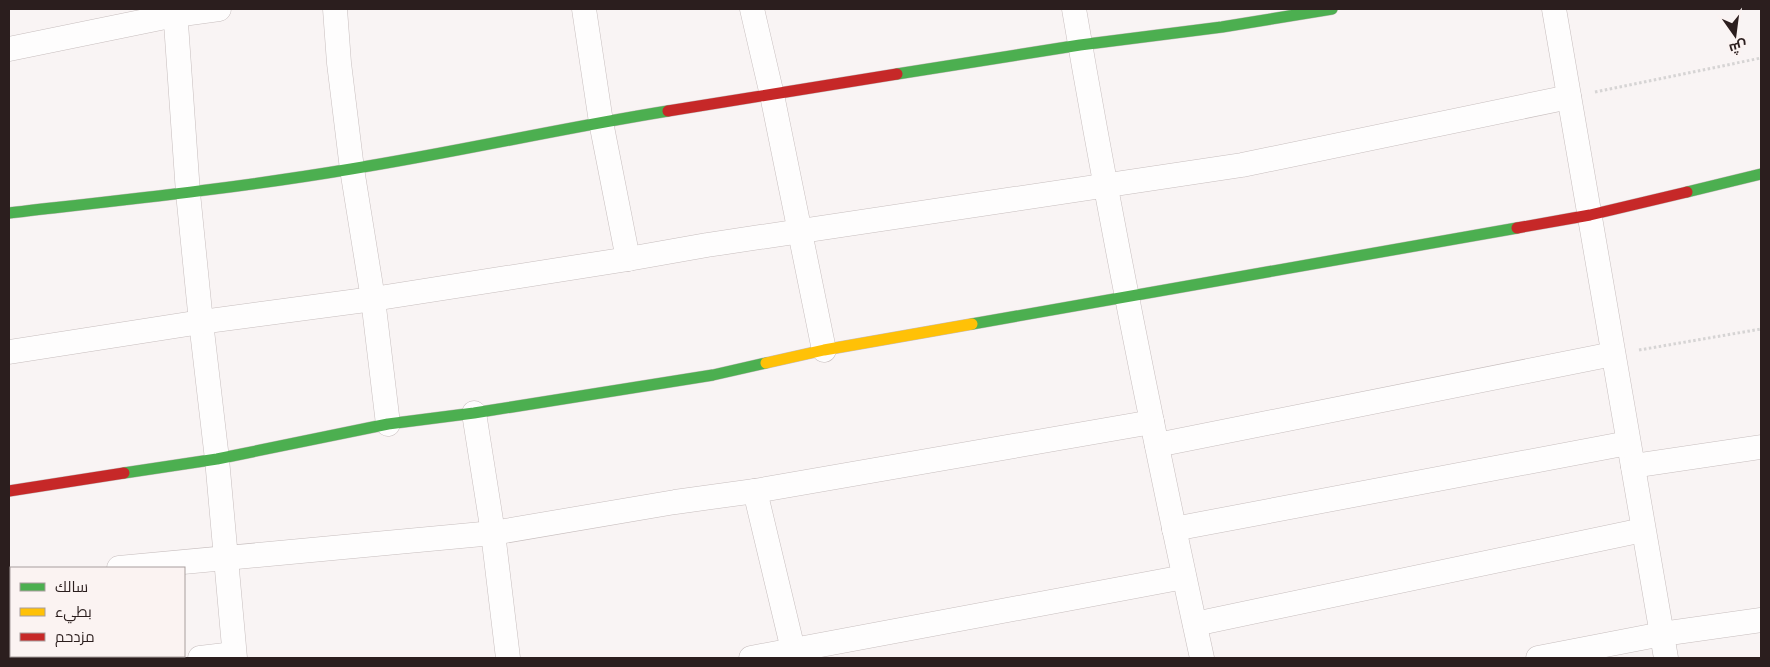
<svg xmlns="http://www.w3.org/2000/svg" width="1770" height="667" font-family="'Public Sans',Cairo,sans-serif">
	<rect width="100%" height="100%" fill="#f9f4f4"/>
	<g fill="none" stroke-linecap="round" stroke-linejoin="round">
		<defs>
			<g id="street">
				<path d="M175 9 188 193 201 322 217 459 235 658"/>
				<path d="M335 9 339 63 352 169 373 299 388 424"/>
				<path d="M584 9 601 122 628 259"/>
				<path d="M752 9 772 95 824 350"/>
				<path d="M1074 9C1111 226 1155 443 1202 658"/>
				<path d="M1554 9 1666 658"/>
				<path d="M9 49 175 15 219 9"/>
				<path d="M9 352 201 322 373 299 628 259 707 245 1242 165 1569 97"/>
				<path d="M474 413 493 533 508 658"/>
				<path d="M1157 445 1613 354"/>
				<path d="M1633 466 1761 447"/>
				<path d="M755 491 795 658"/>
				<path d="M1174 529 1628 443"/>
				<path d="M119 568 493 533 675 502 755 491 1152 422"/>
				<path d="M9 581H11"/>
				<path d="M1195 624 1643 530"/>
				<path d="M200 658 234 654"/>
				<path d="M751 658 1184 577"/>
				<path d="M1538 658 1662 634 1761 620"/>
			</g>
			<g id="fast">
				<path d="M897 74 1080 45 1222 27 1332 9"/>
				<path d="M1687 192 1761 174"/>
				<path d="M9 213C123 200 238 188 351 169 457 152 562 128 668 111"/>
				<path d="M972 324 1517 228"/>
				<path d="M124 473 217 459 388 424 474 413 713 375 766 363"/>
			</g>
			<path id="slow" d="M766 363 824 350 972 324"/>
			<g id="jam">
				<path d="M668 111 897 74"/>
				<path d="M1517 228 1590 215 1687 192"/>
				<path d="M9 491 124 473"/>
			</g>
		</defs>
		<use href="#street" stroke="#c7bebe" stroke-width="25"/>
		<use href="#fast" stroke="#c7bebe" stroke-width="12"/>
		<use href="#slow" stroke="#c7bebe" stroke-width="12"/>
		<use href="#jam" stroke="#c7bebe" stroke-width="12"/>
		<g stroke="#d6d4d4" stroke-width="3" stroke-dasharray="2.5 2.5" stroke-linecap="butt">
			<path d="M1595 92 1761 58"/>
			<path d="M1639 350 1761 329"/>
		</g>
		<use href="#street" stroke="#fefdfd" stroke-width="24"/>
		<use href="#fast" stroke="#4caf50" stroke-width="11"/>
		<use href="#slow" stroke="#ffc107" stroke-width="11"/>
		<use href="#jam" stroke="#c62828" stroke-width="11"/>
	</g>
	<rect width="1770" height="667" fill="none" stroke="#2b1e1e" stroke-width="20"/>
	<rect x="10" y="567" width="175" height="90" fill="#fbf3f2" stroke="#a89e9d"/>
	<rect x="20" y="583" width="25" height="8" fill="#4caf50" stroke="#a89e9d"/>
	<text x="55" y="592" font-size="15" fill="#2b1e1e">سالك</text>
	<rect x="20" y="608" width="25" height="8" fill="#ffc107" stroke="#a89e9d"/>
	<text x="55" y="617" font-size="15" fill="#2b1e1e">بطيء</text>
	<rect x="20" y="633" width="25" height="8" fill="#c62828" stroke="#a89e9d"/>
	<text x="55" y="642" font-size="15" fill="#2b1e1e">مزدحم</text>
	<g transform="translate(1735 35) rotate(166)" stroke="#fbf3f2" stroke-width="4" paint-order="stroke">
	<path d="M0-4L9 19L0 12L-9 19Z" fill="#2b1e1e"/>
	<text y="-8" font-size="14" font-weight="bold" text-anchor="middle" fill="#2b1e1e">ش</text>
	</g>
</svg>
